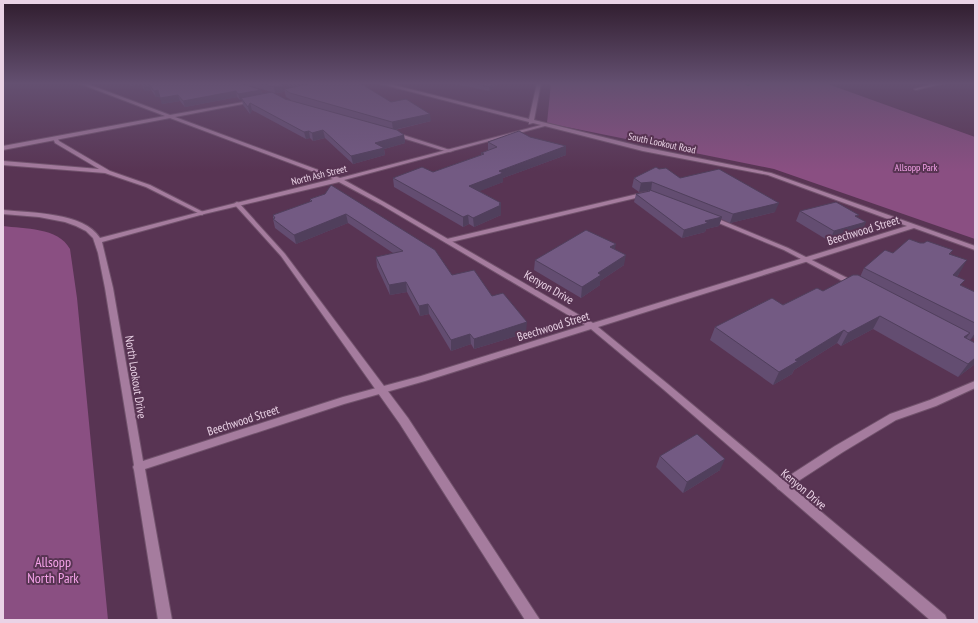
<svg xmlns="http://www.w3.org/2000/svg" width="978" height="623" font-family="'PT Sans Narrow',sans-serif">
	<rect width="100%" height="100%" fill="#583453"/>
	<g fill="#8a4f82">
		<path d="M551 83H825L975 137V239L774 169 547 123Z"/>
		<path d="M3 226C24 229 58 227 70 249L77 298 108 620H3Z"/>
	</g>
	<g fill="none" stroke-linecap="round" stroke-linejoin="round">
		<path fill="#206c3c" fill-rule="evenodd" d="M748 83 750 85 748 86 744 83Z"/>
		<defs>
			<g id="service">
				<path d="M393 133H397L453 151 448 152 393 135Z"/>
				<path d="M53 137H57L59 141 110 171 150 185 205 213 202 215 146 187 105 173 3 165V161L99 169 55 143 53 138Z"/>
				<path d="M646 192 649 194 648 195 447 243 444 241 447 239Z"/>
				<path d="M237 202 239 203 285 254 408 418 540 620H525L400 424 281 256 235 205V203Z"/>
				<path d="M711 216 788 248 859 284 858 286H852L784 250 709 219V217Z"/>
				<path d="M975 381V388L936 406 896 420 843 452 786 489 782 491 778 489 776 486 778 483 835 446 890 414 930 400Z"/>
			</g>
			<g id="minor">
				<path d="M78 83H85L170 115 255 100V101L253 102 175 117 340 178 541 125 533 123 529 124V122L377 83H386L529 119 537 83H541L534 120 643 147 771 173 975 246V250L914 228 598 327 669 385 945 615 947 620H930L663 389 591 329 425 381 344 404 145 469 172 620H158L134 470 133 467 134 465 105 288 98 253 93 238 86 231 76 226 65 222 39 217 3 214V210C30 213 84 212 100 238L200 212 333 179 170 118 3 150V146L165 116ZM545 126 643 151 768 175 907 226 593 323 384 202 344 180ZM339 182 380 204 585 325 421 376 343 397 143 461 113 288 102 242 204 214Z"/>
				<path d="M936 83H946L916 90 914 89Z"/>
			</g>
		</defs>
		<use href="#service" stroke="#71526c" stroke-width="2"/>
		<use href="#minor" stroke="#71526c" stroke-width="2"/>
		<use href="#service" fill="#a57c9e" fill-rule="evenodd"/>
		<use href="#minor" fill="#a57c9e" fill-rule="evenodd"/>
	</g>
	<g fill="#634d71">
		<path d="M128 83H240L261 90 262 94 272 92 240 83H281L284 92 275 93H273L285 99 291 100 286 97 284 89 391 102 431 121 395 130 404 135 405 143 384 149 385 155 353 164 325 138 313 141 310 138 306 139 252 110 250 114 243 105 242 100H240L237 97 185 107 180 101 162 104 160 96 156 97 151 90 145 91 141 84 130 86Z"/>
		<path d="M451 83H499L489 91Z"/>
		<path d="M488 142 566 155 503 178V182L479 191 501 203V215L474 227 469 224 463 227 394 187 393 178 433 172 481 155V153L488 150Z"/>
		<path d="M659 169 680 178 775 212 730 223 721 219 719 226 706 229 705 232 682 238 634 202 636 194 648 192V191L639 192 632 187 634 178Z"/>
		<path d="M325 194 452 275 492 296 526 333 474 349 471 344 451 351 429 314 420 316 407 292 390 295 377 267 376 257 393 253 348 223 296 244 275 228 273 219V215L310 202V199Z"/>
		<path d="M800 211 858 217 862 232 829 241 796 221Z"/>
		<path d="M615 250 624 265 600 281V285L581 298 534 270 535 260Z"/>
		<path d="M953 250 950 254 959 274 956 277 961 285 975 292V336L970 340 975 343V364L958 377 873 329 841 346 837 343 794 370 792 374 773 385 710 340 715 327 823 291 860 277 864 268 893 253Z"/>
		<path d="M660 456 720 470 683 493 656 467Z"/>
	</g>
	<g fill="#503f5c">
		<path d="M3 83H6L4 93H3Z"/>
		<path d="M129 83H141V84L130 86Z"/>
		<path d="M288 83H327L288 91 286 84Z"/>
		<path d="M493 83H499L489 91V87Z"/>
		<path d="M149 84 151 90 145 91 143 85Z"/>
		<path d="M283 86 284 92 275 93 274 87Z"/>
		<path d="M158 90 160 96 156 97 154 91Z"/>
		<path d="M261 90 263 96 241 98 242 100H240L238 94Z"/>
		<path d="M236 91 237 97 185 107 183 101Z"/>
		<path d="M178 95 180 101 162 104 160 98Z"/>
		<path d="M250 103 252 110 250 114 248 107Z"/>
		<path d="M430 114 431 121 393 130 392 122Z"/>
		<path d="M323 130 325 138 313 141 312 133Z"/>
		<path d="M309 131 310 138 306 139 304 132Z"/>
		<path d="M404 135 405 143 384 149 385 155 353 164 351 156 375 143Z"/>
		<path d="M566 146V155L503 178V182L470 195 469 186 499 171Z"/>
		<path d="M652 182 651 191 649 190 648 191 639 192 641 183Z"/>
		<path d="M501 203V215L474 227 473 218Z"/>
		<path d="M779 203 775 212 730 223 733 214Z"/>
		<path d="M346 214 348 223 296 244 294 235Z"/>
		<path d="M468 215 469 224 463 227V217Z"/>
		<path d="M722 217 719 226 706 229 705 232 682 238 684 230 705 221Z"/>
		<path d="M866 222 862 232 829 241 834 231Z"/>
		<path d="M616 244 614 254 610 247Z"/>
		<path d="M626 255 624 265 600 281V285L581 298 582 287 598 273Z"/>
		<path d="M967 260 959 274 945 289 953 275Z"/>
		<path d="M406 282 407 292 390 295 389 285Z"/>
		<path d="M428 304 429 314 420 316 419 306Z"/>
		<path d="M880 316 873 329 841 346 848 333Z"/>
		<path d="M527 322 526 333 474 349V339Z"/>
		<path d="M844 330 837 343 794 370 792 374 773 385 779 372 795 360Z"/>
		<path d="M970 333 961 345 964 337Z"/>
		<path d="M975 333V336L970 340Z"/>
		<path d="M470 334 471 344 451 351V340Z"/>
		<path d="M975 358V364L958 377 968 364Z"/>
		<path d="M725 459 720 470 683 493 687 482Z"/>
	</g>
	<g fill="#735a83" stroke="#503f5c">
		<path d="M142 83H240L261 90 238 94 236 91 183 101 178 95 160 98 158 90 154 91 149 84 143 85Z"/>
		<path d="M260 83H281L283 86 274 87Z"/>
		<path d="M313 83H360L391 102 406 99 430 114 392 122 290 93 284 89Z"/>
		<path d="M473 83H493L489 87Z"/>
		<path d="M272 92 285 99 397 130 404 135 375 143 384 148 351 156 323 130 312 133 309 131 304 132 250 103 248 107 241 98Z"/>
		<path d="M519 131 530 137 566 146 499 171 503 173 469 186 501 203 499 204 501 205 473 218 468 215 463 217 393 178 422 167 433 172 484 154 481 153 497 147 488 142Z"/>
		<path d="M656 167 659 169 666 168 680 178 719 169 779 203 733 214 652 182 641 183 634 178Z"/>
		<path d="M331 185 435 250 452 275 474 270 492 296 503 293 527 322 474 339 470 334 451 340 428 304 419 306 406 282 389 285 376 257 403 251 346 214 294 235 273 219 275 218 273 215 312 201 310 199 325 194Z"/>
		<path d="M649 190H650L722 217 705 221 708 223 684 230 636 194 650 191Z"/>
		<path d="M836 202 859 215 855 216 866 222 834 231 800 211Z"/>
		<path d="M586 230 616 244 610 247 626 255 598 273 601 275 582 287 535 260Z"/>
		<path d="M909 239 920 243H924L927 241 953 250 949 254 967 260 953 275 965 280 960 285 975 292V323L864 268 885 250 893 253Z"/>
		<path d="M853 275H858L970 333 964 337 975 343V358L968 364 880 316 848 333 844 330 795 360 798 361 779 372 715 327 772 298 783 305 817 288 823 291Z"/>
		<path d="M697 434 725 459 687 482 660 456Z"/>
	</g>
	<linearGradient id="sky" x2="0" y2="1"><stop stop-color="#301d2e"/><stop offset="0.49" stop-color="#645071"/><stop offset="1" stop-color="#645071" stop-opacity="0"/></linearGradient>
	<rect width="978" height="171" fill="url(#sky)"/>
	<g text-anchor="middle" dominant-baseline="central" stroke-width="4" stroke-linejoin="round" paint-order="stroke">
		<g font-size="10" fill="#ead3e6" stroke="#583453">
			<text transform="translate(662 143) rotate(12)">South Lookout Road</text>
			<text transform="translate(319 175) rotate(-14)">North Ash Street</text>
		</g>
		<g font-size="10" fill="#f5a3e9" stroke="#583453">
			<text x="916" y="167">Allsopp Park</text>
		</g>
		<g font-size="12" fill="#ead3e6" stroke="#583453">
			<text transform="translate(863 230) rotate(-17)">Beechwood Street</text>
			<text transform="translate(549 287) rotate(30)">Kenyon Drive</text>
			<text transform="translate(553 326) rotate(-17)">Beechwood Street</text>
			<text transform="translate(136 377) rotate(81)">North Lookout Drive</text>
			<text transform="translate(243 420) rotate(-18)">Beechwood Street</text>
			<text transform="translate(804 489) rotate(40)">Kenyon Drive</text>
		</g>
		<g font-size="14" fill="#f5a3e9" stroke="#583453">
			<text x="53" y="562">Allsopp<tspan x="53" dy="16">North Park</tspan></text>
		</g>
	</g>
	<rect width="978" height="623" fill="none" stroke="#ead3e6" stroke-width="8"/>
</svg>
